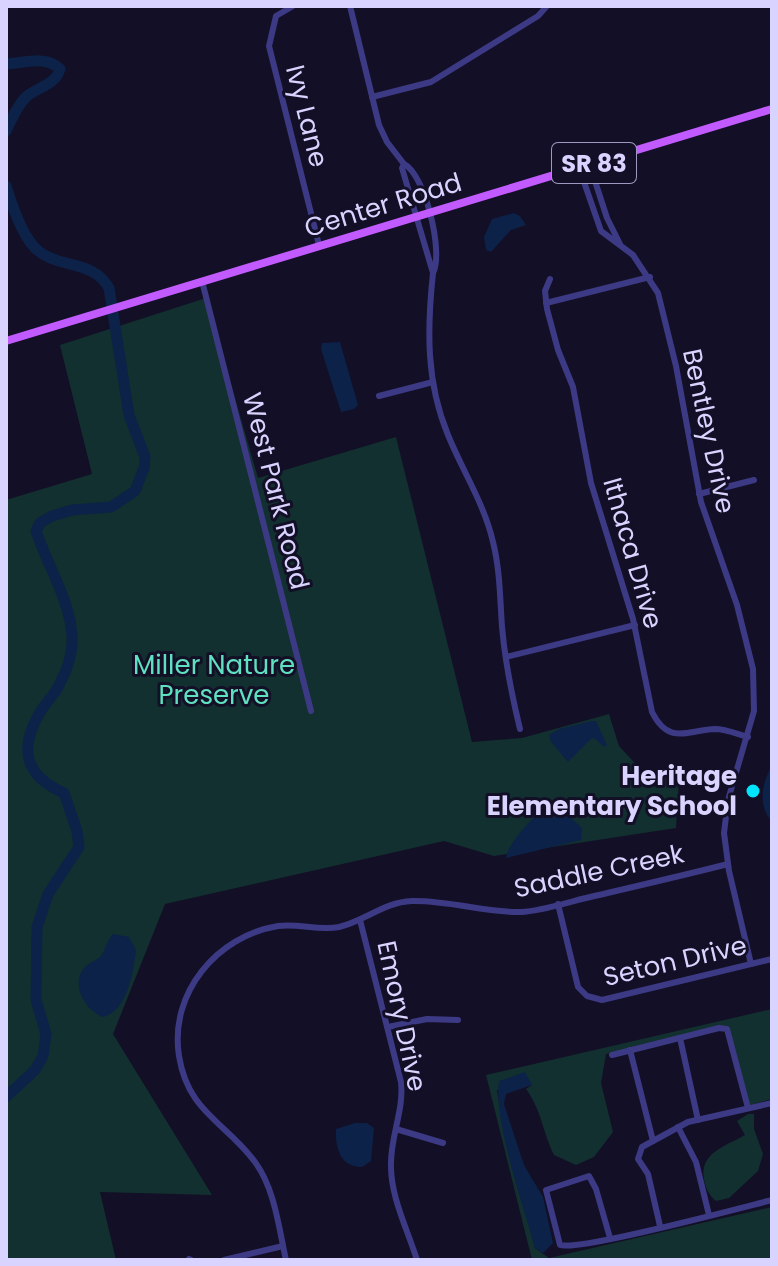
<svg xmlns="http://www.w3.org/2000/svg" width="778" height="1266" font-family="Poppins,sans-serif">
	<rect width="100%" height="100%" fill="#130f26"/>
	<g fill="#12302f">
		<path d="M206 298 258 478 396 437 472 742 522 738 609 714 619 746 645 774 679 779 676 828 494 856 444 841 165 904 113 1034 212 1195 100 1192 116 1260H6V500L92 474 60 345Z"/>
		<path d="M772 1009V1099L750 1105 729 1028 720 1026 606 1054 601 1083 613 1132 594 1157 576 1165 554 1155C543 1133 541 1109 526 1089L532 1085 497 1090 502 1122 535 1248 549 1258 772 1207V1260H532L486 1075Z"/>
		<path d="M748 1114H754V1129L763 1154 758 1171 729 1198 716 1201C708 1194 706 1189 704 1179 699 1153 726 1146 745 1135L737 1121Z"/>
	</g>
	<g fill="#0c2248">
		<path d="M514 213 520 216 526 225 511 230 491 252 486 250 484 237 492 219Z"/>
		<path d="M340 342 358 405 354 409 341 412 321 349 322 343Z"/>
		<path d="M592 721H596L607 745 604 747 594 738 591 739 568 762 551 742 549 735 559 729Z"/>
		<path d="M772 765V822C757 804 762 784 772 765Z"/>
		<path d="M561 796 570 817 582 828 581 840 506 858C507 842 545 803 561 796Z"/>
		<path d="M113 934 129 937 136 950C133 972 128 1011 103 1017 86 1011 70 985 84 968 88 963 95 961 100 957 106 950 106 941 113 934Z"/>
		<path d="M525 1072 532 1085 506 1094 504 1104 524 1165 543 1197 553 1243 543 1253 535 1248C524 1207 493 1120 499 1081Z"/>
		<path d="M355 1123H367L374 1128 371 1161 362 1167C340 1167 335 1148 336 1129Z"/>
	</g>
	<g fill="none" stroke-linecap="round" stroke-linejoin="round">
		<g stroke="#0c2248" stroke-width="11">
			<path d="M6 64C24 63 46 55 60 69 56 85 37 87 26 97 17 106 11 120 6 131"/>
			<path d="M6 186C12 205 21 233 35 248 57 270 92 258 109 288L129 415 145 457 144 468 135 491 111 507 72 510 52 516 40 523 36 531C47 565 70 600 72 636 73 652 67 670 60 683 55 695 45 703 39 714 18 751 26 776 64 793L77 831 79 847 48 894 37 927 36 1000 46 1034 43 1056 35 1070 6 1097"/>
		</g>
		<g stroke="#3d3a85" stroke-width="6">
			<path d="M293 6 276 16 269 46 319 245"/>
			<path d="M350 6 379 125 387 142 404 164"/>
			<path d="M372 97 431 82 538 16 547 6"/>
			<path d="M404 164C425 174 444 253 433 273L402 168Z"/>
			<path d="M620 244 607 218 593 175 587 171 583 176 584 182 601 231 633 255 658 293 676 366 701 502 737 605 753 669 754 711 728 800 724 833 729 871 751 964"/>
			<path d="M433 273C427 329 426 382 448 435 463 472 484 503 493 542 500 570 500 598 502 627 505 661 512 696 520 729"/>
			<path d="M550 279 545 291 547 309 558 350 573 387 591 483 633 619 652 712C669 746 688 730 715 729 726 729 737 734 748 737"/>
			<path d="M202 281 311 711"/>
			<path d="M546 303 650 277"/>
			<path d="M379 396 433 382"/>
			<path d="M699 494 754 480"/>
			<path d="M506 657 635 625"/>
			<path d="M558 904 578 987 587 996 602 1000 772 959"/>
			<path d="M360 920 401 1082C404 1110 391 1135 391 1163 390 1196 407 1228 417 1260"/>
			<path d="M388 1027 427 1019 458 1020"/>
			<path d="M680 1038 698 1120"/>
			<path d="M630 1050 653 1141"/>
			<path d="M612 1055 719 1028 727 1029 748 1108"/>
			<path d="M678 1127 696 1162 709 1215"/>
			<path d="M396 1129 443 1143"/>
			<path d="M660 1226 648 1174 638 1159 642 1147 688 1122 772 1103"/>
			<path d="M610 1238 596 1189 589 1176 546 1190 560 1245C580 1251 740 1208 772 1200"/>
			<path d="M189 1259 191 1260"/>
			<path d="M224 1260 283 1246"/>
			<path d="M286 1260C279 1229 275 1189 255 1162 226 1122 188 1113 179 1056 169 993 217 936 278 926 299 923 318 931 339 927 365 921 384 902 412 901 449 900 485 913 521 912 542 911 565 903 586 898 633 887 681 876 728 864"/>
		</g>
		<path stroke="#c25bff" stroke-width="8" d="M6 341 772 109"/>
	</g>
	<circle fill="#00e5ff" stroke="#130f26" stroke-width="3" cx="753" cy="791" r="8"/>
	<g text-anchor="middle" dominant-baseline="central" stroke-width="6" stroke-linejoin="round" paint-order="stroke">
		<rect fill="#130f26" stroke="#9e99be" stroke-width="2" x="552" y="143" width="84" height="40" rx="6"/>
		<g font-size="24" font-weight="bold" fill="#d9d4ff">
			<text x="594" y="163">SR 83</text>
		</g>
		<g font-size="26" fill="#d9d4ff" stroke="#130f26">
			<text transform="translate(307 116) rotate(76)">Ivy Lane</text>
			<text transform="translate(383 205) rotate(-17)">Center Road</text>
			<text transform="translate(709 431) rotate(78)">Bentley Drive</text>
			<text transform="translate(276 491) rotate(76)">West Park Road</text>
			<text transform="translate(633 553) rotate(74)">Ithaca Drive</text>
			<text transform="translate(599 871) rotate(-12)">Saddle Creek</text>
			<text transform="translate(675 961) rotate(-13)">Seton Drive</text>
			<text transform="translate(402 1016) rotate(78)">Emory Drive</text>
		</g>
		<g font-size="26" fill="#5fe0c0" stroke="#130f26">
			<text x="214" y="665">Miller Nature<tspan x="214" dy="30">Preserve</tspan></text>
		</g>
		<g font-size="26" font-weight="bold" fill="#d9d4ff" stroke="#130f26" text-anchor="end">
			<text x="737" y="776">Heritage<tspan x="737" dy="30">Elementary School</tspan></text>
		</g>
	</g>
	<rect width="778" height="1266" fill="none" stroke="#d9d4ff" stroke-width="16"/>
</svg>
